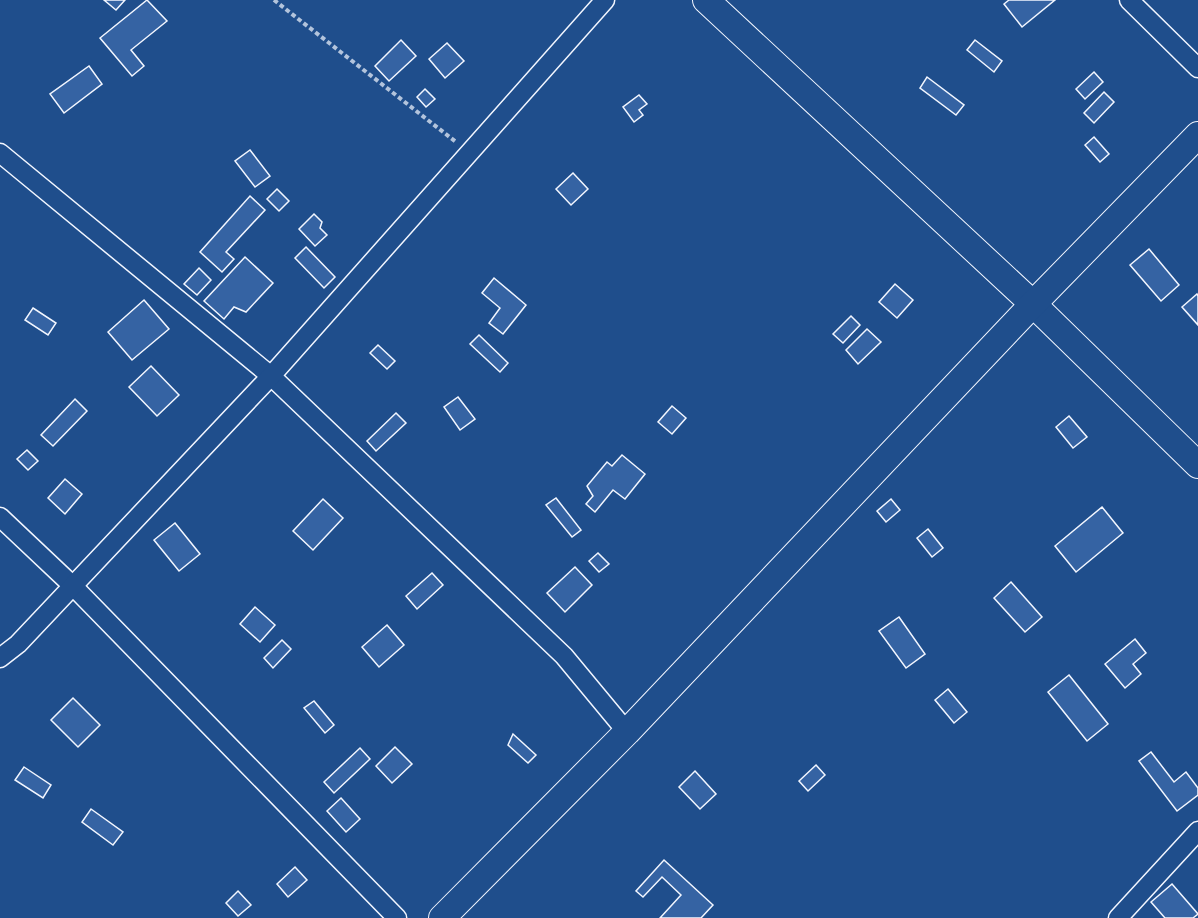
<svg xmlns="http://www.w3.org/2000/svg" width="1198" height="918" font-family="'Asap Condensed',sans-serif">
	<rect width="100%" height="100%" fill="#1f4e8c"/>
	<g fill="#3563a3" stroke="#f2f6ff" stroke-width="1.5">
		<path d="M104 0H125L116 10Z"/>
		<path d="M147 0 167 21 131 50 144 66 132 76 100 38Z"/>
		<path d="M1009 0H1055L1022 27 1004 4Z"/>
		<path d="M401 40 416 56 389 81 375 66Z"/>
		<path d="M975 40 1002 61 994 72 967 50Z"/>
		<path d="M447 43 464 61 445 78 429 59Z"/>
		<path d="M89 66 102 84 64 113 50 94Z"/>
		<path d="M1094 72 1103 82 1085 99 1076 89Z"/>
		<path d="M927 77 964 105 956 115 920 88Z"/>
		<path d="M425 89 435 99 426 107 417 97Z"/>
		<path d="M1104 92 1114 102 1094 123 1084 113Z"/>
		<path d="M639 95 647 104 639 110 643 115 634 122 623 107Z"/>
		<path d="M1094 137 1109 154 1100 162 1085 145Z"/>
		<path d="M250 150 270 176 255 187 235 161Z"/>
		<path d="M573 173 588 189 571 205 556 189Z"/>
		<path d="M277 189 289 201 279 211 267 199Z"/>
		<path d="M250 196 265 210 226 252 234 259 222 272 200 252Z"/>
		<path d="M314 214 322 222 320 228 327 235 315 246 299 229Z"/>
		<path d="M306 247 335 277 324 288 295 258Z"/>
		<path d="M1149 249 1179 285 1161 301 1130 265Z"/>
		<path d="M245 257 273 283 246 312 234 307 224 319 204 301Z"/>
		<path d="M199 268 211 280 197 295 184 284Z"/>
		<path d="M494 278 526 305 503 334 489 323 500 308 482 293Z"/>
		<path d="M895 284 913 300 897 318 879 302Z"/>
		<path d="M1197 294 1198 296V325L1182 307Z"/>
		<path d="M144 300 169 329 132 360 108 332Z"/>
		<path d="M33 308 56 323 48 335 25 320Z"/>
		<path d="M851 316 860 325 843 343 833 334Z"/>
		<path d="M867 329 881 342 858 364 846 350Z"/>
		<path d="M479 335 508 363 500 372 470 344Z"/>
		<path d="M378 345 395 361 387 369 370 353Z"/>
		<path d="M151 366 179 395 157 416 129 387Z"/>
		<path d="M458 397 475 419 460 430 444 407Z"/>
		<path d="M75 399 87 411 53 446 41 435Z"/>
		<path d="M672 406 686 418 672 434 658 422Z"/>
		<path d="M396 413 406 423 376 451 367 441Z"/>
		<path d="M1069 416 1087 437 1073 448 1056 427Z"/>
		<path d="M27 450 38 461 28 470 17 459Z"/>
		<path d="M622 455 645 474 625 499 613 490 595 512 586 504 593 496 587 486 607 462 612 466Z"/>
		<path d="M65 479 82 494 65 514 48 498Z"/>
		<path d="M556 498 581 530 572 537 546 505Z"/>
		<path d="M323 499 343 518 313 550 293 531Z"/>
		<path d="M891 499 900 510 886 522 877 511Z"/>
		<path d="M1102 507 1123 533 1076 572 1055 546Z"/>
		<path d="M175 523 200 554 179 571 154 540Z"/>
		<path d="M928 529 943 548 932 557 917 538Z"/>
		<path d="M598 553 609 564 599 572 589 561Z"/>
		<path d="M575 567 592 585 565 612 547 593Z"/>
		<path d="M432 573 443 585 417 609 406 596Z"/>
		<path d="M1011 582 1042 617 1025 632 994 598Z"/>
		<path d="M255 607 275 625 260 642 240 624Z"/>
		<path d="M899 617 925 654 906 668 879 631Z"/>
		<path d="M387 625 404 645 379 667 362 647Z"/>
		<path d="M1135 639 1146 653 1133 664 1141 674 1125 688 1105 664Z"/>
		<path d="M282 640 291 649 273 668 264 658Z"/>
		<path d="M1069 675 1108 724 1087 741 1048 692Z"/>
		<path d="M948 689 967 712 954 723 935 700Z"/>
		<path d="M73 698 100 725 78 747 51 720Z"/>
		<path d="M314 701 334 725 325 733 304 708Z"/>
		<path d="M513 734 536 755 528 763 508 745Z"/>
		<path d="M395 747 412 764 392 783 376 766Z"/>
		<path d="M360 748 370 759 334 793 324 782Z"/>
		<path d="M1151 752 1174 782 1186 772 1198 788V795L1177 811 1139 761Z"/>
		<path d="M816 765 825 775 808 791 799 781Z"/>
		<path d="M24 767 51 785 43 798 15 780Z"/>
		<path d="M695 771 716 794 700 809 679 787Z"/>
		<path d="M341 798 360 819 346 832 327 811Z"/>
		<path d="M91 809 123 832 113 845 82 822Z"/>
		<path d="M664 860 713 905 701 918H660L681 895 662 877 643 897 636 891Z"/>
		<path d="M295 867 307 880 288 897 277 884Z"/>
		<path d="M1172 884 1198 914 1193 918H1165L1151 902Z"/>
		<path d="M238 891 251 905 238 916 226 903Z"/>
	</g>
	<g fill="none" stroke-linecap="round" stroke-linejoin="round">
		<defs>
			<g id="street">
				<path d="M1129 0 1198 68"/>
				<path d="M0 153 271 376 564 656 627 732"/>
				<path d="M0 517 72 585 397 918"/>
				<path d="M0 658 18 644 271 376 605 0"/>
				<path d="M1118 918 1198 831"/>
			</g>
			<g id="secondary">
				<path d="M706 0 1033 304 1198 465"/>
				<path d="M442 918 627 732 1033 304 1198 135"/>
			</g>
		</defs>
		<use href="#street" stroke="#f2f6ff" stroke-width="21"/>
		<use href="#secondary" stroke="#f2f6ff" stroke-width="28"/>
		<path stroke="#b3c4dc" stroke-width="4" stroke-dasharray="4.5 3" stroke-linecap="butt" d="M274 0 456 142"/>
		<use href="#street" stroke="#1f4e8c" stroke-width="18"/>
		<use href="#secondary" stroke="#1f4e8c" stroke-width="26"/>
	</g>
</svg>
